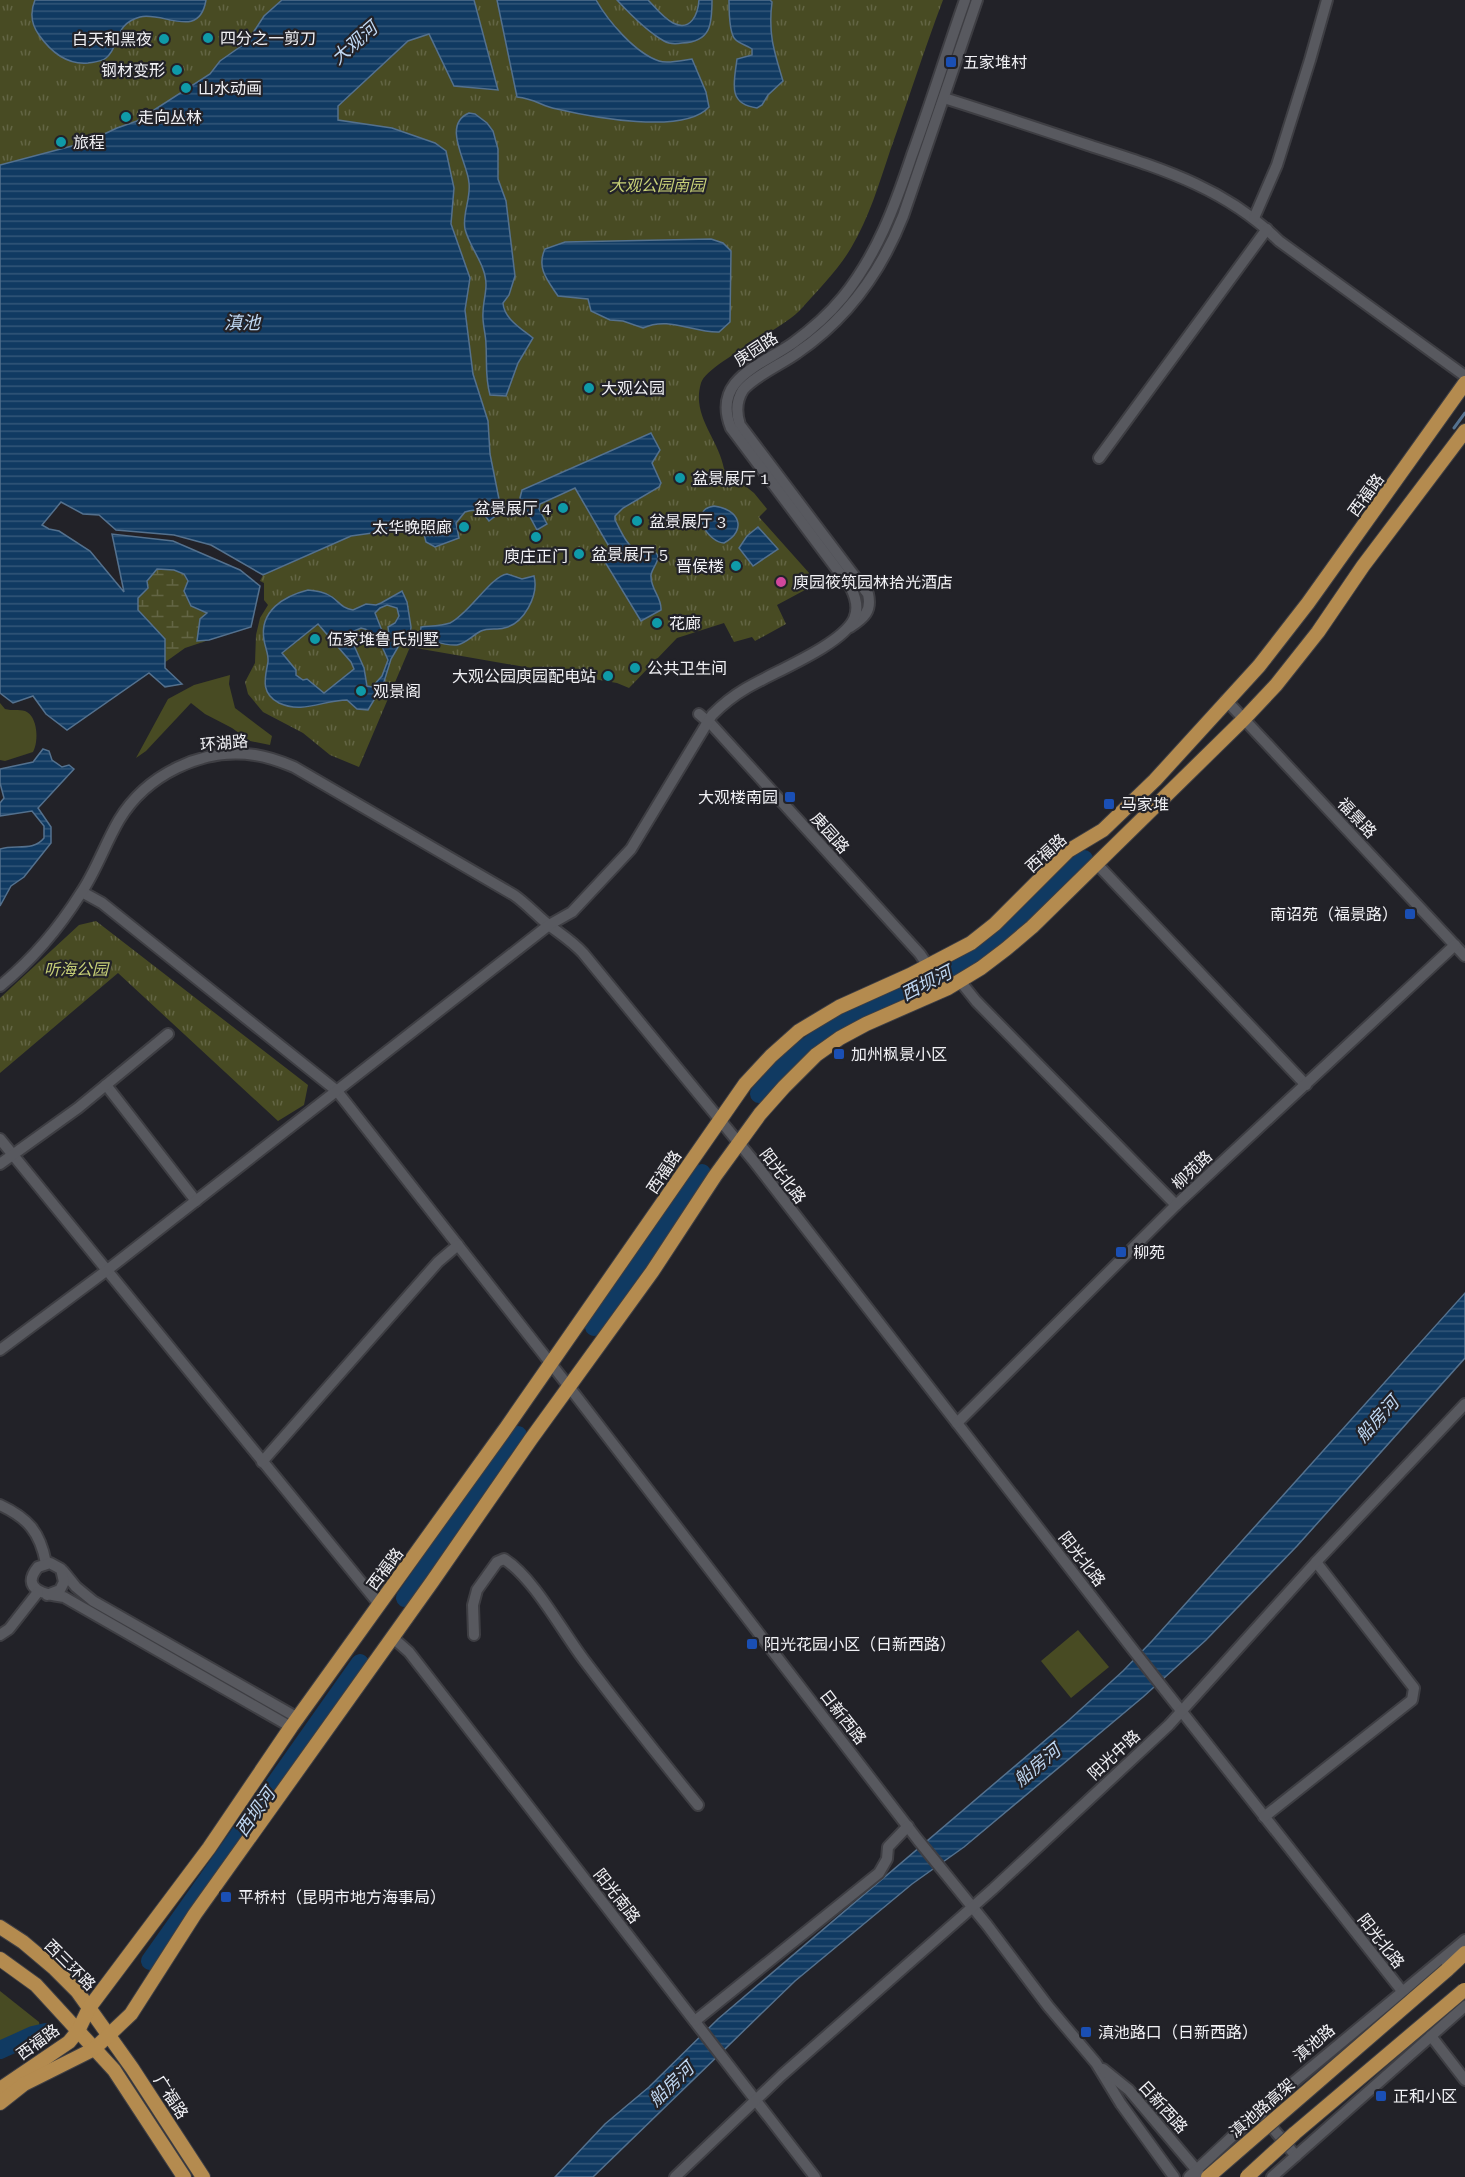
<svg xmlns="http://www.w3.org/2000/svg" width="1465" height="2177" font-family="'Roboto Serif','Noto Sans SC',serif">
	<defs>
		<pattern id="wetland-marsh" width="20" height="14" patternUnits="userSpaceOnUse" patternTransform="scale(1.5)"><rect width="20" height="14" fill="#484b23"/><path d="M1 5h8M5 5V1M11 12h8M15 12V8" fill="none" stroke="#636544"/></pattern>
		<pattern id="park-tufts" width="24" height="20" patternUnits="userSpaceOnUse" patternTransform="scale(1.5)"><rect width="24" height="20" fill="#484b23"/><path d="M3 7l-1-3M5 7V3M7 7l1-3M15 17l-1-3M17 17v-4M19 17l1-3" fill="none" stroke="#636544"/></pattern>
		<pattern id="water-rules" width="6" height="5" patternUnits="userSpaceOnUse" patternTransform="scale(1.5)"><rect width="6" height="5" fill="#103a62"/><path d="M0 2.5h6" fill="none" stroke="#335779"/></pattern>
	</defs>
	<rect width="100%" height="100%" fill="#222228"/>
	<g fill="#484b23">
		<path d="M230 675 229 684 235 708 272 736 270 745 250 741 232 728 205 714 191 703 146 751 136 758 168 699 194 685Z"/>
		<path d="M0 703 5 709C12 711 19 709 25 711 38 716 39 742 33 752L5 761 0 760Z"/>
		<path d="M1078 1630 1109 1667 1071 1698 1041 1661Z"/>
		<path d="M0 1991 39 2022 40 2027 0 2043Z"/>
	</g>
	<path fill="url(#wetland-marsh)" d="M157 568 174 570 184 574 207 613 197 640H209L185 648 164 663 165 639 138 610V598L148 588 147 581Z"/>
	<g fill="url(#park-tufts)">
		<path d="M0 0H282L264 16 247 42 220 61 210 74 137 121 117 128 87 142 0 165Z"/>
		<path d="M474 0H943C924 50 908 101 890 151 879 184 869 218 851 248 838 270 819 289 802 308 783 330 707 363 701 383 691 416 719 439 724 469L754 493 767 509 759 517 818 583 777 605 786 624 755 641 752 637 734 642 724 623 677 638 629 688 617 683 410 647 359 767 330 755 303 733 263 712 248 694 245 682 255 663 256 635 260 618 268 605 264 600V583L260 581 263 575 351 536 423 526 426 542 457 533C454 516 467 506 483 512L490 454 488 421 473 374 465 310 470 278 451 224 454 188 435 143 392 128 338 121 337 106 408 41 429 34 454 86 498 90Z"/>
		<path d="M96 921 308 1085 304 1105 278 1121 118 973 0 1073V998L79 925Z"/>
	</g>
	<g fill="url(#water-rules)" stroke="#54718e" stroke-width="1.5" fill-rule="evenodd">
		<path d="M35 0H206C199 41 163 11 140 17 113 24 121 46 106 58 101 62 94 62 88 63 66 65 51 52 39 35 31 24 30 12 35 0Z"/>
		<path d="M282 0H474L498 90 454 86 429 34 408 41 338 106V120L392 128 435 143 446 151 454 188 451 224 470 278 465 310 473 374 488 421 490 454 499 499 498 514 489 521C482 511 477 508 465 512L456 523 459 538 435 547 426 542 422 526 351 536 263 575 211 545 174 535 116 530 99 515 83 514 61 502 42 525 49 529 59 531 90 551 124 592 112 534 173 541 240 570 260 586 251 627 209 640 197 641 200 619 207 613 191 606 184 591 188 581 184 574 174 570 157 569 147 581 148 588 138 598V610L165 639V668L182 684 165 687 149 673 67 730 46 714 33 696 13 703 0 693V165L87 142 117 128 137 121 210 74 220 61 247 42 264 16Z"/>
		<path d="M497 0H596C608 21 635 53 659 61 668 64 683 60 692 59L706 92 709 107C684 135 591 117 557 109 541 106 536 99 517 97Z"/>
		<path d="M617 0H648C655 7 663 18 673 23 691 32 698 14 699 0H712C712 24 711 42 682 43 676 44 669 44 664 41 648 32 629 13 617 0Z"/>
		<path d="M729 0H770L772 2C768 34 774 51 783 81L768 95 762 105 757 108C727 104 734 83 737 59L752 55V49C747 45 739 44 735 39 729 33 729 9 729 0Z"/>
		<path d="M469 113 475 114 487 123 493 131 498 149V179L506 201 515 276 509 295 503 303C504 319 522 329 533 338L518 363 506 396 490 395C485 378 487 362 486 345 486 334 482 323 483 313 483 303 486 294 486 285 486 264 470 249 465 229 462 214 471 199 469 183 468 163 441 125 469 113Z"/>
		<path d="M711 239 723 243 731 251 730 322 719 332C693 333 669 316 643 328L623 321 610 320 591 311 588 299 558 296C548 281 536 268 545 249L565 242Z"/>
		<path d="M651 433 660 450 652 463 661 483 659 487 623 508 615 516V520C620 529 627 547 638 551 643 553 652 550 656 553 662 558 652 568 651 575 650 589 662 597 661 610L641 621 605 562 614 555 575 488 540 504 539 509 547 524 537 530 520 498 522 490Z"/>
		<path d="M714 506C739 509 748 530 724 543 709 543 687 510 714 506Z"/>
		<path d="M758 527 778 549 753 566 739 548 747 536Z"/>
		<path d="M507 574 522 579 534 576C539 595 524 624 504 628 497 630 488 628 481 631 473 635 465 644 457 645 445 646 431 640 420 638L421 627C430 626 441 626 450 623 469 614 491 576 507 574Z"/>
		<path d="M308 590C317 591 325 592 332 597 340 603 342 608 353 610L366 604 376 605 381 603 402 591 407 602 411 627 410 635 401 642 391 659 383 685 368 710 357 709 347 700C324 700 302 714 279 703 260 693 265 678 268 662 269 655 265 647 264 640 259 611 284 596 308 590ZM387 605 397 608 399 616 395 623 388 627 389 635 384 636 375 613 380 608ZM318 624 351 662 354 669 324 693 307 679 303 680 296 675V670L282 653ZM361 628C376 630 383 648 388 660L382 676 372 687 367 686 364 668 352 641 354 631Z"/>
		<path d="M43 749 49 751 52 760 62 767 69 765 74 769 38 808 51 827V843L24 877 11 886 0 906V849C15 844 33 852 44 838V826L32 811 0 816V803L4 798 0 783V769L33 762Z"/>
		<path d="M1465 1293V1358L1297 1546 1206 1640 1143 1697 964 1847 912 1884 795 1981 593 2177H555L605 2124 649 2087 718 2019 1069 1720 1123 1671 1152 1641Z"/>
	</g>
	<g fill="none" stroke-linecap="round" stroke-linejoin="round">
		<path stroke="#54718e" stroke-width="3" d="M1454 428 1465 413"/>
		<g stroke="#103a62" stroke-width="18">
			<path d="M759 1094 790 1059 827 1032 849 1018 948 974 977 957 1007 932 1084 859"/>
			<path d="M594 1327 702 1173"/>
			<path d="M405 1598 518 1435"/>
			<path d="M150 1961 360 1663"/>
			<path d="M0 2050 33 2035 46 2032"/>
		</g>
		<defs>
			<g id="minor">
				<path d="M944 98C992 113 1040 129 1088 145 1159 168 1225 187 1279 241L1465 376"/>
				<path d="M1254 218 1277 165 1310 60 1327 0"/>
				<path d="M1099 458 1267 229"/>
				<path d="M850 627C864 618 872 611 868 594L740 425C736 413 736 401 743 390 754 376 782 364 797 353 847 319 881 272 903 216L977 0"/>
				<path d="M1226 700 1465 956"/>
				<path d="M699 714 712 725 920 954 928 966"/>
				<path d="M1096 863 1306 1085"/>
				<path d="M82 892 102 903 337 1091 570 1388 918 1840 987 1925 1048 2006 1096 2063 1121 2104 1174 2177"/>
				<path d="M960 981 976 1001 1176 1205"/>
				<path d="M0 986C32 960 59 928 81 893 96 871 105 844 119 820 146 775 202 747 255 755 269 757 282 762 294 767L514 895C527 904 538 917 550 926 562 935 573 942 583 953L752 1159 1134 1651 1402 1991"/>
				<path d="M106 1085 196 1201"/>
				<path d="M0 1139 379 1604"/>
				<path d="M0 1164 78 1108 168 1034"/>
				<path d="M0 1350 106 1271 549 925 572 912 631 849 712 715C722 705 733 696 745 689 771 673 841 646 854 619 859 608 856 598 851 588L731 428C711 379 762 365 793 343 811 330 829 314 843 297 877 255 895 206 912 155 931 103 947 51 965 0"/>
				<path d="M957 1423 1176 1205 1455 945"/>
				<path d="M262 1462 438 1262 458 1245"/>
				<path d="M0 1505C28 1518 40 1532 46 1563"/>
				<path d="M63 1571 76 1587 93 1601 298 1718"/>
				<path d="M47 1595 60 1590 64 1582 61 1569 50 1563 38 1567C19 1590 47 1595 64 1597L291 1727"/>
				<path d="M0 1635 9 1629 38 1592"/>
				<path d="M474 1635 473 1605 477 1590 497 1562 504 1559C533 1577 562 1631 584 1660 621 1709 659 1757 698 1805"/>
				<path d="M392 1637 409 1652 482 1746 815 2177"/>
				<path d="M1264 1817 1412 1700 1414 1688 1316 1562"/>
				<path d="M695 2021 879 1873 887 1859 888 1847 908 1826"/>
				<path d="M1431 2036 1465 2080"/>
				<path d="M1103 2069 1129 2090 1200 2174"/>
				<path d="M1259 2112 1296 2156"/>
				<path d="M675 2177 782 2075 993 1889 1169 1725 1316 1562 1465 1404"/>
				<path d="M1189 2177 1266 2105 1465 1940"/>
				<path d="M1272 2177 1465 2006"/>
			</g>
			<g id="major">
				<path d="M0 1927 23 1942 55 1969 77 1991 132 2068 203 2177"/>
				<path d="M0 1959 36 1985 114 2070 184 2177"/>
				<path d="M1447 1970 1465 1953"/>
				<path d="M0 2089 69 2042 78 2031 89 2008 209 1848 291 1727 506 1428 745 1084 771 1056 799 1031 839 1007 910 975 971 943 995 924 1068 851 1103 830 1155 780 1259 666 1308 603 1465 383"/>
				<path d="M0 2103 24 2084 94 2049 131 2014 195 1914 432 1582 531 1439 652 1272 715 1176 760 1114 784 1087 816 1055 840 1038 866 1024 948 988 981 968 1006 949 1032 927 1244 719 1276 685 1318 632 1363 566 1465 431"/>
			</g>
		</defs>
		<use href="#minor" stroke="#3e3e43" stroke-width="14"/>
		<use href="#major" stroke="#3e3e43" stroke-width="16"/>
		<use href="#minor" stroke="#58595f" stroke-width="10"/>
		<use href="#major" stroke="#b48b4f" stroke-width="14"/>
		<defs>
			<g id="major-bridge">
				<path d="M1208 2177 1447 1970"/>
				<path d="M1247 2177 1295 2133 1464 1990"/>
			</g>
		</defs>
		<use href="#major-bridge" stroke="#3e3e43" stroke-width="16" stroke-linecap="butt"/>
		<use href="#major-bridge" stroke="#b48b4f" stroke-width="14"/>
	</g>
	<g fill="#0f9aa8" stroke="#222228" stroke-width="2">
		<circle cx="208" cy="38" r="6"/>
		<circle cx="164" cy="39" r="6"/>
		<circle cx="177" cy="70" r="6"/>
		<circle cx="186" cy="88" r="6"/>
		<circle cx="126" cy="117" r="6"/>
		<circle cx="61" cy="142" r="6"/>
		<circle cx="589" cy="388" r="6"/>
		<circle cx="680" cy="478" r="6"/>
		<circle cx="563" cy="508" r="6"/>
		<circle cx="637" cy="521" r="6"/>
		<circle cx="464" cy="527" r="6"/>
		<circle cx="536" cy="537" r="6"/>
		<circle cx="579" cy="554" r="6"/>
		<circle cx="736" cy="566" r="6"/>
		<circle cx="657" cy="623" r="6"/>
		<circle cx="315" cy="639" r="6"/>
		<circle cx="635" cy="668" r="6"/>
		<circle cx="608" cy="676" r="6"/>
		<circle cx="361" cy="691" r="6"/>
	</g>
	<g fill="#1a4fb4" stroke="#222228" stroke-width="2">
		<rect x="945" y="56" width="12" height="12" rx="3"/>
		<rect x="784" y="791" width="12" height="12" rx="3"/>
		<rect x="1103" y="798" width="12" height="12" rx="3"/>
		<rect x="1404" y="908" width="12" height="12" rx="3"/>
		<rect x="833" y="1048" width="12" height="12" rx="3"/>
		<rect x="1115" y="1246" width="12" height="12" rx="3"/>
		<rect x="746" y="1638" width="12" height="12" rx="3"/>
		<rect x="220" y="1891" width="12" height="12" rx="3"/>
		<rect x="1080" y="2026" width="12" height="12" rx="3"/>
		<rect x="1375" y="2090" width="12" height="12" rx="3"/>
	</g>
	<circle fill="#d1479c" stroke="#222228" stroke-width="2" cx="781" cy="582" r="6"/>
	<g text-anchor="middle" dominant-baseline="central" stroke-width="4.5" stroke-linejoin="round" paint-order="stroke">
		<g font-size="16" fill="#f1f1f5" stroke="#222228" text-anchor="start">
			<text x="220" y="38">四分之一剪刀</text>
			<text x="152" y="39" text-anchor="end">白天和黑夜</text>
			<text x="963" y="62">五家堆村</text>
			<text x="165" y="70" text-anchor="end">钢材变形</text>
			<text x="198" y="88">山水动画</text>
			<text x="138" y="117">走向丛林</text>
			<text x="73" y="142">旅程</text>
			<text x="601" y="388">大观公园</text>
			<text x="692" y="478">盆景展厅 1</text>
			<text x="551" y="508" text-anchor="end">盆景展厅 4</text>
			<text x="649" y="521">盆景展厅 3</text>
			<text x="452" y="527" text-anchor="end">太华晚照廊</text>
			<text x="591" y="554">盆景展厅 5</text>
			<text x="536" y="556" text-anchor="middle">庾庄正门</text>
			<text x="724" y="566" text-anchor="end">晋侯楼</text>
			<text x="793" y="582">庾园筱筑园林拾光酒店</text>
			<text x="669" y="623">花廊</text>
			<text x="327" y="639">伍家堆鲁氏别墅</text>
			<text x="647" y="668">公共卫生间</text>
			<text x="596" y="676" text-anchor="end">大观公园庾园配电站</text>
			<text x="373" y="691">观景阁</text>
			<text x="778" y="797" text-anchor="end">大观楼南园</text>
			<text x="1121" y="804">马家堆</text>
			<text x="1398" y="914" text-anchor="end">南诏苑（福景路）</text>
			<text x="851" y="1054">加州枫景小区</text>
			<text x="1133" y="1252">柳苑</text>
			<text x="764" y="1644">阳光花园小区（日新西路）</text>
			<text x="238" y="1897">平桥村（昆明市地方海事局）</text>
			<text x="1098" y="2032">滇池路口（日新西路）</text>
			<text x="1393" y="2096">正和小区</text>
		</g>
		<g font-size="16" font-style="italic" fill="#c7d077" stroke="#222228">
			<text x="657" y="185">大观公园南园</text>
			<text x="76" y="969">听海公园</text>
		</g>
		<g font-size="16" fill="#f1f1f5" stroke="#222228">
			<text transform="translate(756 349) rotate(-33)">庚园路</text>
			<text transform="translate(1366 495) rotate(-54)">西福路</text>
			<text transform="translate(224 743) rotate(-5)">环湖路</text>
			<text transform="translate(1357 818) rotate(47)">福景路</text>
			<text transform="translate(830 833) rotate(48)">庚园路</text>
			<text transform="translate(1046 853) rotate(-42)">西福路</text>
			<text transform="translate(1192 1170) rotate(-43)">柳苑路</text>
			<text transform="translate(664 1172) rotate(-56)">西福路</text>
			<text transform="translate(783 1176) rotate(53)">阳光北路</text>
			<text transform="translate(1082 1559) rotate(52)">阳光北路</text>
			<text transform="translate(385 1569) rotate(-53)">西福路</text>
			<text transform="translate(843 1717) rotate(52)">日新西路</text>
			<text transform="translate(1114 1755) rotate(-43)">阳光中路</text>
			<text transform="translate(617 1896) rotate(52)">阳光南路</text>
			<text transform="translate(1381 1941) rotate(52)">阳光北路</text>
			<text transform="translate(70 1965) rotate(45)">西三环路</text>
			<text transform="translate(38 2042) rotate(-36)">西福路</text>
			<text transform="translate(1314 2043) rotate(-40)">滇池路</text>
			<text transform="translate(171 2097) rotate(57)">广福路</text>
			<text transform="translate(1163 2107) rotate(48)">日新西路</text>
			<text transform="translate(1262 2108) rotate(-41)">滇池路高架</text>
		</g>
		<g font-size="18" font-style="italic" fill="#bfd7f2" stroke="#222228">
			<text transform="translate(354 43) rotate(-41)">大观河</text>
			<text x="242" y="322">滇池</text>
			<text transform="translate(926 983) rotate(-27)">西坝河</text>
			<text transform="translate(1377 1419) rotate(-48)">船房河</text>
			<text transform="translate(1037 1765) rotate(-40)">船房河</text>
			<text transform="translate(255 1812) rotate(-55)">西坝河</text>
			<text transform="translate(671 2084) rotate(-44)">船房河</text>
		</g>
	</g>
</svg>
